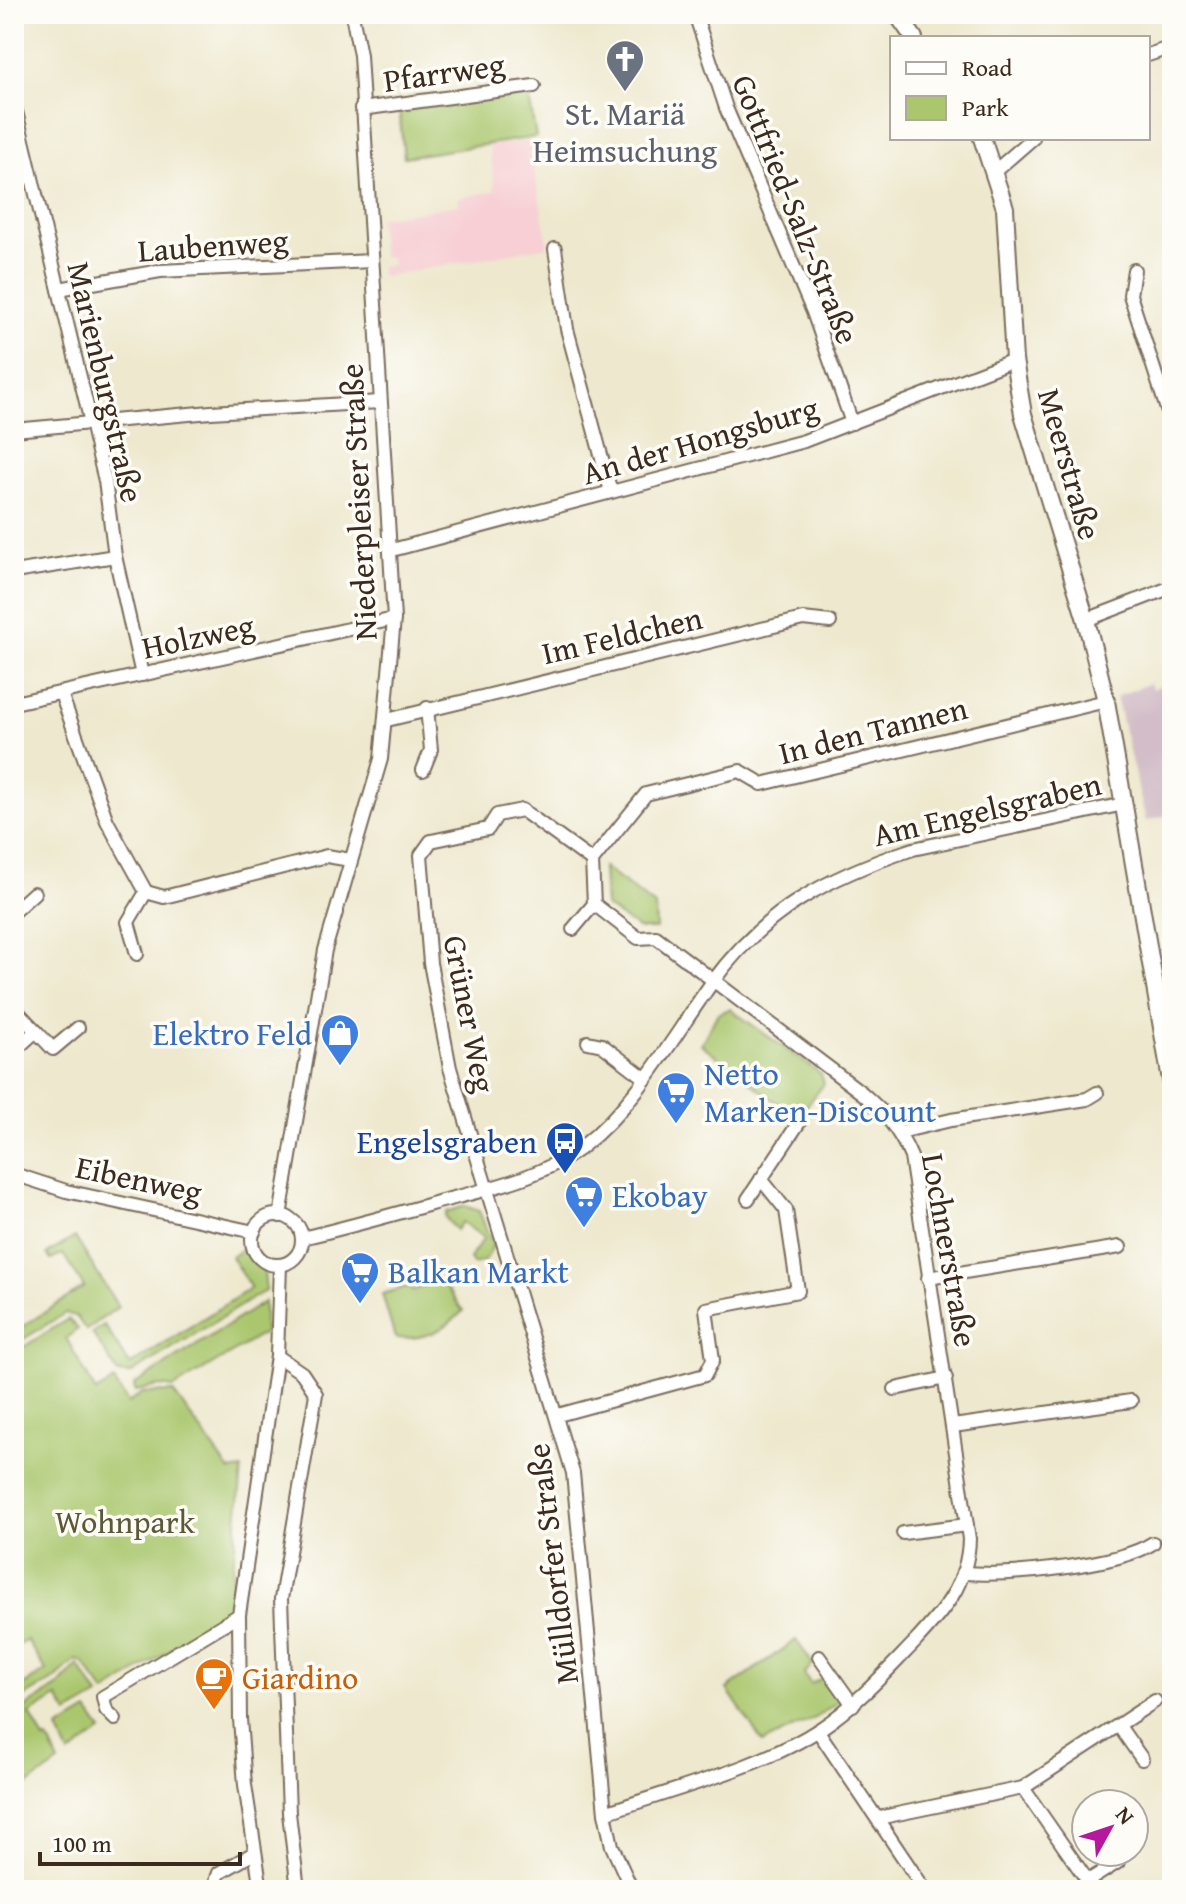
<svg xmlns="http://www.w3.org/2000/svg" width="1186" height="1904" font-family="'Gentium Book Plus',serif">
	<rect width="100%" height="100%" fill="#fdfcf7"/>
	<filter id="ink" filterUnits="userSpaceOnUse"><feTurbulence type="fractalNoise" baseFrequency=".0125" numOctaves="2"/><feDisplacementMap in="SourceGraphic" scale="16" xChannelSelector="R" yChannelSelector="G"/><feConvolveMatrix kernelMatrix="1 2 1 2 8 2 1 2 1" color-interpolation-filters="sRGB"/></filter>
	<filter id="wash" filterUnits="userSpaceOnUse"><feTurbulence type="fractalNoise" baseFrequency=".006" numOctaves="4" result="noise"/><feDisplacementMap in="SourceGraphic" scale="32" xChannelSelector="R" yChannelSelector="G"/><feGaussianBlur stdDeviation="1.8" result="paint"/><feColorMatrix in="noise" values="0 0 0 0 0 0 0 0 0 0 0 0 0 0 0 0 0 1.4 0 .05"/><feComposite in="paint" operator="in"/></filter>
	<g filter="url(#wash)">
		<rect width="100%" height="100%" fill="#eee8ce"/>
		<path fill="#f7cfd4" d="M529 141 548 246 381 277V267L392 265 391 257H382L378 218 459 205 458 198 495 191 489 146Z"/>
		<path fill="#d2bdc8" d="M1172 681V814L1146 821 1116 697 1150 683 1152 689Z"/>
		<g fill="#aac76e" stroke="#727846" stroke-width="2">
			<path d="M528 92 536 137 404 157 399 109Z"/>
			<path d="M603 867 655 906 656 929H639L605 906Z"/>
			<path d="M730 1009 821 1074 824 1084 797 1118 701 1044 718 1013Z"/>
			<path d="M465 1206 479 1211 493 1246 485 1261 473 1264 470 1258 484 1238 462 1222 456 1230 445 1217 446 1212Z"/>
			<path d="M75 1237 118 1307 86 1330 76 1316 65 1313 14 1345V1332L84 1287 63 1254 51 1260 47 1254Z"/>
			<path d="M243 1249 264 1273 266 1290 130 1374 118 1373 92 1333 104 1325 130 1365 251 1288 231 1257Z"/>
			<path d="M440 1279 463 1311C443 1331 425 1340 395 1338L382 1294 410 1286 412 1291Z"/>
			<path d="M264 1302V1333L174 1388 160 1386 135 1391 134 1385Z"/>
			<path d="M68 1319 78 1329 66 1338 96 1392 114 1381 128 1403 142 1393 173 1392 230 1471 242 1469 229 1611 105 1693 83 1662 76 1660 55 1679 15 1702 14 1691 46 1671 27 1640 14 1648V1353Z"/>
			<path d="M796 1640 813 1664 804 1674 811 1684 826 1676 840 1692 839 1701 815 1718 763 1743 727 1689Z"/>
			<path d="M78 1665 99 1696 68 1714 57 1697 30 1714 44 1740 48 1739 59 1763 19 1791 14 1788V1715L60 1685Z"/>
			<path d="M88 1711 102 1731 69 1755 58 1729Z"/>
		</g>
	</g>
	<g filter="url(#ink)">
		<g fill="none" stroke-linecap="round" stroke-linejoin="round">
			<defs>
				<g id="minor">
					<path d="M695 14 726 108 813 312 852 423"/>
					<path d="M1148 55 1172 47"/>
					<path d="M14 103 105 481 115 556 142 675"/>
					<path d="M361 109 534 86"/>
					<path d="M995 171 1033 138"/>
					<path d="M555 249 567 329 611 492"/>
					<path d="M1134 270 1130 295 1172 425"/>
					<path d="M59 289 160 271 372 261"/>
					<path d="M14 430 211 412 380 402"/>
					<path d="M392 550 804 441 1014 360"/>
					<path d="M14 572 115 556"/>
					<path d="M1086 620 1172 587"/>
					<path d="M61 694 107 821 146 892 128 922 137 954"/>
					<path d="M14 703 394 619"/>
					<path d="M387 720 803 619 830 622"/>
					<path d="M423 770 431 750 427 708"/>
					<path d="M592 861 646 794 740 771 762 784 1106 701"/>
					<path d="M146 892 164 897 327 856 350 860"/>
					<path d="M14 911 34 893"/>
					<path d="M573 929 594 904"/>
					<path d="M14 1008 53 1049 78 1028"/>
					<path d="M588 1042 602 1045 645 1078"/>
					<path d="M14 1051 36 1031"/>
					<path d="M900 1132 951 1120 1087 1099 1097 1093"/>
					<path d="M14 1174 66 1191 254 1232"/>
					<path d="M748 1199 800 1121"/>
					<circle cx="277" cy="1240" r="25"/>
					<path d="M280 1216 325 950 381 759 394 619 360 55 352 14"/>
					<path d="M302 1238C345 1228 388 1216 431 1204 482 1190 541 1179 583 1146 637 1103 671 1040 711 984 764 910 830 876 913 849L1124 804"/>
					<path d="M928 1278 1120 1247"/>
					<path d="M277 1356 302 1373 316 1394 281 1599 289 1813 298 1890"/>
					<path d="M895 1389 946 1378"/>
					<path d="M558 1415 705 1375 713 1360 706 1309 798 1291 786 1210 761 1179"/>
					<path d="M953 1426 1131 1401"/>
					<path d="M903 1533 967 1525"/>
					<path d="M965 1573C1008 1576 1118 1566 1153 1543"/>
					<path d="M819 1657 853 1705"/>
					<path d="M115 1719 106 1710 103 1697 239 1615"/>
					<path d="M1119 1726 1142 1759"/>
					<path d="M818 1731 925 1890"/>
					<path d="M1023 1788 1094 1890"/>
					<path d="M605 1813C671 1790 763 1767 820 1729 856 1705 884 1674 914 1643 943 1612 968 1584 969 1539L911 1157C899 1129 885 1113 862 1093L656 937 638 938 594 904 592 861 522 810 497 815 488 829 431 841 421 855 430 963 450 1068 573 1473 605 1813 612 1846 632 1890"/>
					<path d="M878 1818 1023 1788 1155 1701"/>
					<path d="M1088 1881 1118 1862"/>
					<path d="M213 1890 219 1873 254 1853"/>
					<path d="M261 1890 245 1785 240 1719 239 1615 277 1356 280 1265"/>
				</g>
				<g id="tertiary">
					<path d="M897 14 914 38"/>
					<path d="M982 138 1005 208 1014 360 1023 414 1086 620 1106 701 1172 1086"/>
				</g>
			</defs>
			<use href="#minor" stroke="#7a6c5c" stroke-width="16"/>
			<use href="#tertiary" stroke="#7a6c5c" stroke-width="20"/>
			<use href="#minor" stroke="#fff" stroke-width="12"/>
			<use href="#tertiary" stroke="#fff" stroke-width="16"/>
		</g>
	</g>
	<defs>
		<symbol id="church-pin" viewBox="-11 -11 22 30"><path d="M0 17L-7.5 6A9.5 9.5 0 1 1 7.5 6Z" fill="#6b7280" stroke="#fdfcf7"/><path d="M-1.2-6h2.4v3.5h3.3v2.4h-3.3V6h-2.4V-.1h-3.3v-2.4h3.3Z" fill="#fff"/></symbol>
		<symbol id="shop-pin" viewBox="-11 -11 22 30"><path d="M0 17L-7.5 6A9.5 9.5 0 1 1 7.5 6Z" fill="#3f7fe0" stroke="#fdfcf7"/><path d="M-5-2.5h2.3a2.7 3.5 0 0 1 5.4 0H5L5.5 6h-11ZM-1.5-2.5h3a1.5 2.3 0 0 0-3 0Z" fill="#fff"/></symbol>
		<symbol id="supermarket-pin" viewBox="-11 -11 22 30"><path d="M0 17L-7.5 6A9.5 9.5 0 1 1 7.5 6Z" fill="#3f7fe0" stroke="#fdfcf7"/><path d="M-6-5.5h2.5l.6 2H6L4.5 2H-2.5L-4.4-4H-6ZM-1.5 3.2a1.3 1.3 0 1 0 .1 0ZM3 3.2a1.3 1.3 0 1 0 .1 0Z" fill="#fff"/></symbol>
		<symbol id="bus-pin" viewBox="-11 -11 22 30"><path d="M0 17L-7.5 6A9.5 9.5 0 1 1 7.5 6Z" fill="#1a4fb4" stroke="#fdfcf7"/><path d="M-5-6H5V4H4V6H2V4H-2V6H-4V4H-5ZM-3.5-4V0h7V-4ZM-3.5 1.2v1.5H-2V1.2ZM2 1.2v1.5H3.5V1.2Z" fill="#fff"/></symbol>
		<symbol id="cafe-pin" viewBox="-11 -11 22 30"><path d="M0 17L-7.5 6A9.5 9.5 0 1 1 7.5 6Z" fill="#e8710a" stroke="#fdfcf7"/><path d="M-5.5-4.5H6V0H3Q3 3.5 0 3.5H-2.5Q-5.5 3.5-5.5 0ZM3-3.2v2h1.7v-2ZM-6 4.5H4V6H-6Z" fill="#fff"/></symbol>
	</defs>
	<g fill-rule="evenodd">
		<use href="#church-pin" x="603" y="37" width="44" height="60"/>
		<use href="#shop-pin" x="318" y="1011" width="44" height="60"/>
		<use href="#supermarket-pin" x="654" y="1069" width="44" height="60"/>
		<use href="#bus-pin" x="543" y="1119" width="44" height="60"/>
		<use href="#supermarket-pin" x="562" y="1173" width="44" height="60"/>
		<use href="#supermarket-pin" x="338" y="1249" width="44" height="60"/>
		<use href="#cafe-pin" x="192" y="1655" width="44" height="60"/>
	</g>
	<g text-anchor="middle" dominant-baseline="central" stroke-width="7" stroke-linejoin="round" paint-order="stroke">
		<g font-size="32" fill="#3b2a1e" stroke="#fdfcf7">
			<text transform="translate(444 72) rotate(-8)">Pfarrweg</text>
			<text transform="translate(796 209) rotate(68)">Gottfried-Salz-Straße</text>
			<text transform="translate(213 245) rotate(-4)">Laubenweg</text>
			<text transform="translate(106 382) rotate(77)">Marienburgstraße</text>
			<text transform="translate(700 440) rotate(-16)">An der Hongsburg</text>
			<text transform="translate(1070 464) rotate(74)">Meerstraße</text>
			<text transform="translate(358 502) rotate(-93)">Niederpleiser Straße</text>
			<text transform="translate(622 635) rotate(-13)">Im Feldchen</text>
			<text transform="translate(198 636) rotate(-12)">Holzweg</text>
			<text transform="translate(873 730) rotate(-14)">In den Tannen</text>
			<text transform="translate(987 809) rotate(-13)">Am Engelsgraben</text>
			<text transform="translate(470 1014) rotate(79)">Grüner Weg</text>
			<text transform="translate(139 1179) rotate(12)">Eibenweg</text>
			<text transform="translate(950 1250) rotate(80)">Lochnerstraße</text>
			<text transform="translate(552 1564) rotate(-97)">Mülldorfer Straße</text>
		</g>
		<g font-size="32" fill="#5b616d" stroke="#fdfcf7">
			<text x="625" y="113">St. Mariä<tspan x="625" dy="37">Heimsuchung</tspan></text>
		</g>
		<g font-size="32" fill="#366cbe" stroke="#fdfcf7" text-anchor="start">
			<text x="312" y="1033" text-anchor="end">Elektro Feld</text>
			<text x="704" y="1073">Netto<tspan x="704" dy="37">Marken-Discount</tspan></text>
			<text x="612" y="1195">Ekobay</text>
			<text x="388" y="1271">Balkan Markt</text>
		</g>
		<g font-size="32" fill="#164399" stroke="#fdfcf7" text-anchor="end">
			<text x="537" y="1141">Engelsgraben</text>
		</g>
		<g font-size="32" fill="#5c5936" stroke="#fdfcf7">
			<text x="125" y="1521">Wohnpark</text>
		</g>
		<g font-size="32" fill="#c56008" stroke="#fdfcf7" text-anchor="start">
			<text x="242" y="1677">Giardino</text>
		</g>
	</g>
	<rect width="1186" height="1904" fill="none" stroke="#fdfcf7" stroke-width="48"/>
	<rect x="890" y="36" width="260" height="104" fill="#fdfcf7" stroke="#afa8a0" stroke-width="2"/>
	<rect x="906" y="62" width="40" height="12" fill="#ffffff" stroke="#afa8a0" stroke-width="2"/>
	<text x="962" y="76" font-size="24" fill="#3b2a1e">Road</text>
	<rect x="906" y="96" width="40" height="24" fill="#aac76e" stroke="#afa8a0" stroke-width="2"/>
	<text x="962" y="116" font-size="24" fill="#3b2a1e">Park</text>
	<g transform="translate(1110 1828) rotate(50)"><circle r="38" fill="#fdfcf7" stroke="#afa8a0" stroke-width="2"/>
	<path d="M0-6L14 30L0 20L-14 30Z" fill="#b5179e"/>
	<text y="-12" font-size="22" font-weight="bold" text-anchor="middle" fill="#3b2a1e">N</text>
	</g>
	<path d="M40 1852v12h200v-12" fill="none" stroke="#3b2a1e" stroke-width="4"/>
	<text x="52" y="1852" font-size="24" fill="#3b2a1e" stroke="#fdfcf7" stroke-width="6" paint-order="stroke">100 m</text>
</svg>
